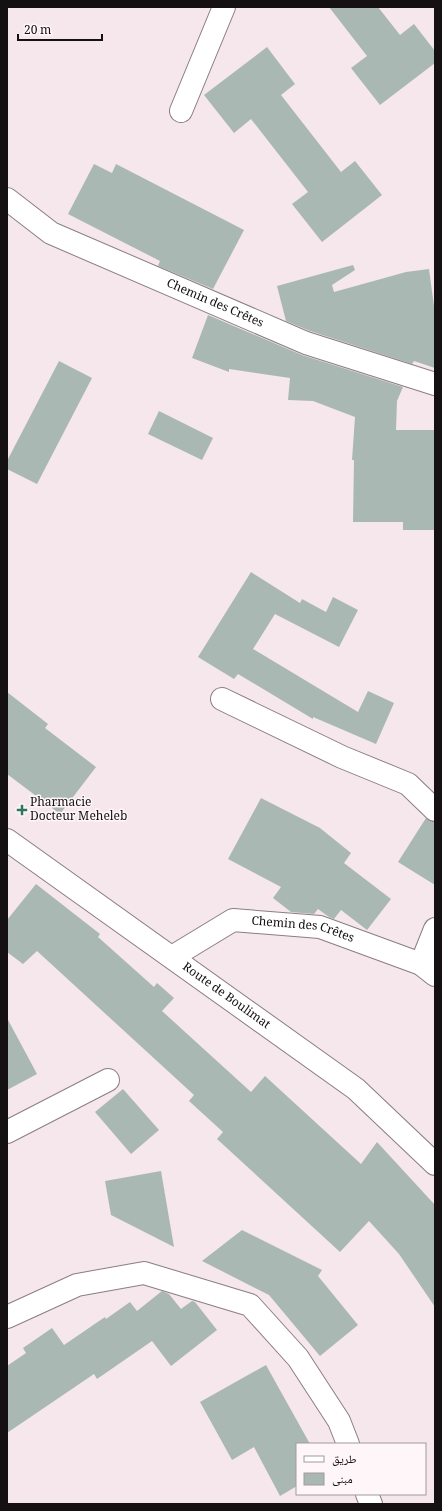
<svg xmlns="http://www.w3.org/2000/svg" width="442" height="1511" font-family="Georgia,'Noto Naskh Arabic',serif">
	<rect width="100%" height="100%" fill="#f5e7eb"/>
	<g fill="#aab8b4">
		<path d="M329 7H378L400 35 414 24 435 51V63L380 105 351 68 367 56Z"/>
		<path d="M267 47 295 84 281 95 341 172 355 161 382 195 322 242 292 204 308 192 251 119 234 133 204 95Z"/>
		<path d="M94 164 112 173 116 164 244 230 213 289 158 266 160 261 68 214Z"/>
		<path d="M353 265 355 270 332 285 334 292 406 272 429 269 434 306 435 307V368L414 361 412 364 310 331 286 321 277 286Z"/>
		<path d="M208 315 302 355 403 387 397 401 396 430H435V530H403V522H353L354 460H352L355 417 313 401 288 400 290 378 229 369V372L192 358Z"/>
		<path d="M59 361 92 378 37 484 7 469V461Z"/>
		<path d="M159 411 213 438 202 460 148 434Z"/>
		<path d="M251 572 300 603 302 599 326 612 333 597 358 610 339 647 275 614 253 649 358 712 368 691 394 703 376 744 313 717V719L238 674 234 679 198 657Z"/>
		<path d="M7 692 48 724 45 728 96 767 60 814 7 774Z"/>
		<path d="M261 798 320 828 351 853 344 863 391 899 367 930 341 910 334 919 329 917 318 909 314 914 291 912 273 898 281 887 228 859Z"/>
		<path d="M426 818 432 822H435V885L398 862Z"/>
		<path d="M36 884 100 934 98 937 154 987 157 983 174 998 162 1011 251 1092 265 1076 361 1164 377 1142 435 1205V1307L399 1254 369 1221 340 1252 217 1139 223 1132 189 1101 194 1095 37 951 23 964 7 952V920Z"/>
		<path d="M7 1018 37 1074 7 1090Z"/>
		<path d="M123 1089 159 1130 131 1154 95 1112Z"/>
		<path d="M161 1171 174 1247 111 1215 105 1181Z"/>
		<path d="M242 1230 322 1270 318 1276 358 1325 320 1356 269 1295 202 1261Z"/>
		<path d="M162 1291 169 1294 181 1309 192 1301 195 1302 217 1330 171 1366 152 1341 97 1379 94 1374 7 1433V1366L26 1353 23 1348 52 1328 64 1345 105 1317 106 1319 130 1302 137 1311Z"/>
		<path d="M266 1365 310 1444H297V1486L280 1496 254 1447 232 1460 200 1402Z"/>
	</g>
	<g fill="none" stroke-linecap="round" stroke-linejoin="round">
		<defs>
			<g id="minor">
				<path d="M181 111 224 7"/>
				<path id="s1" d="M7 199 51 233 306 343 435 384"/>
				<path d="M222 699 342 757 408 784 435 810"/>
				<path id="s2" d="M172 957 233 920 320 927 421 964 435 975"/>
				<path d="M421 964 435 929"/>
				<path d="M7 1132 108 1080"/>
				<path d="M7 1317 77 1285 144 1273 250 1305 298 1358 339 1421 348 1444"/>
				<path d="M367 1494 371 1504"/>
			</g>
			<g id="major">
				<path id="s3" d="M7 840 356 1089 435 1164"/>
			</g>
		</defs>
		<use href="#minor" stroke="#8b7e83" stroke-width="24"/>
		<use href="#major" stroke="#8b7e83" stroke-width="24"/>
		<use href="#minor" stroke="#fff" stroke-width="22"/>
		<use href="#major" stroke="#fff" stroke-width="22"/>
	</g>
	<path fill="#327464" stroke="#fef6f8" stroke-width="1.5" d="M20 804h4v4h4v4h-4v4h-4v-4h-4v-4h4z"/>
	<g text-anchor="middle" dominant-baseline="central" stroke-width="3" stroke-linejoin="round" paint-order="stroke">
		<g font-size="12" fill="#151112" stroke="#fef6f8">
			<text stroke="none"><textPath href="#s1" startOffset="234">Chemin des Crêtes</textPath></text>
			<text stroke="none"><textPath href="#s2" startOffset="142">Chemin des Crêtes</textPath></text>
			<text stroke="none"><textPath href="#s3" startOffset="269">Route de Boulimat</textPath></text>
		</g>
		<g font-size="12" fill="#151112" stroke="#fef6f8" text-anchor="start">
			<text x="30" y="803">Pharmacie<tspan x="30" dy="14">Docteur Meheleb</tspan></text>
		</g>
	</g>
	<rect width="442" height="1511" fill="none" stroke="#151112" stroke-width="16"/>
	<rect x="296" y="1443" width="130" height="52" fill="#fef6f8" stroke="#a19a9c"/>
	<rect x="304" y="1456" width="20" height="6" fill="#ffffff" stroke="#a19a9c"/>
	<text x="332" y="1463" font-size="12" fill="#151112">طريق</text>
	<rect x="304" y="1473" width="20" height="12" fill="#aab8b4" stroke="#a19a9c"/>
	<text x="332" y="1483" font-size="12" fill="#151112">مبنى</text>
	<path d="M18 34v6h84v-6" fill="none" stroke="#151112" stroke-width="2"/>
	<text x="24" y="34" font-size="12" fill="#151112" stroke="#fef6f8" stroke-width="3" paint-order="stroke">20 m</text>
</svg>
